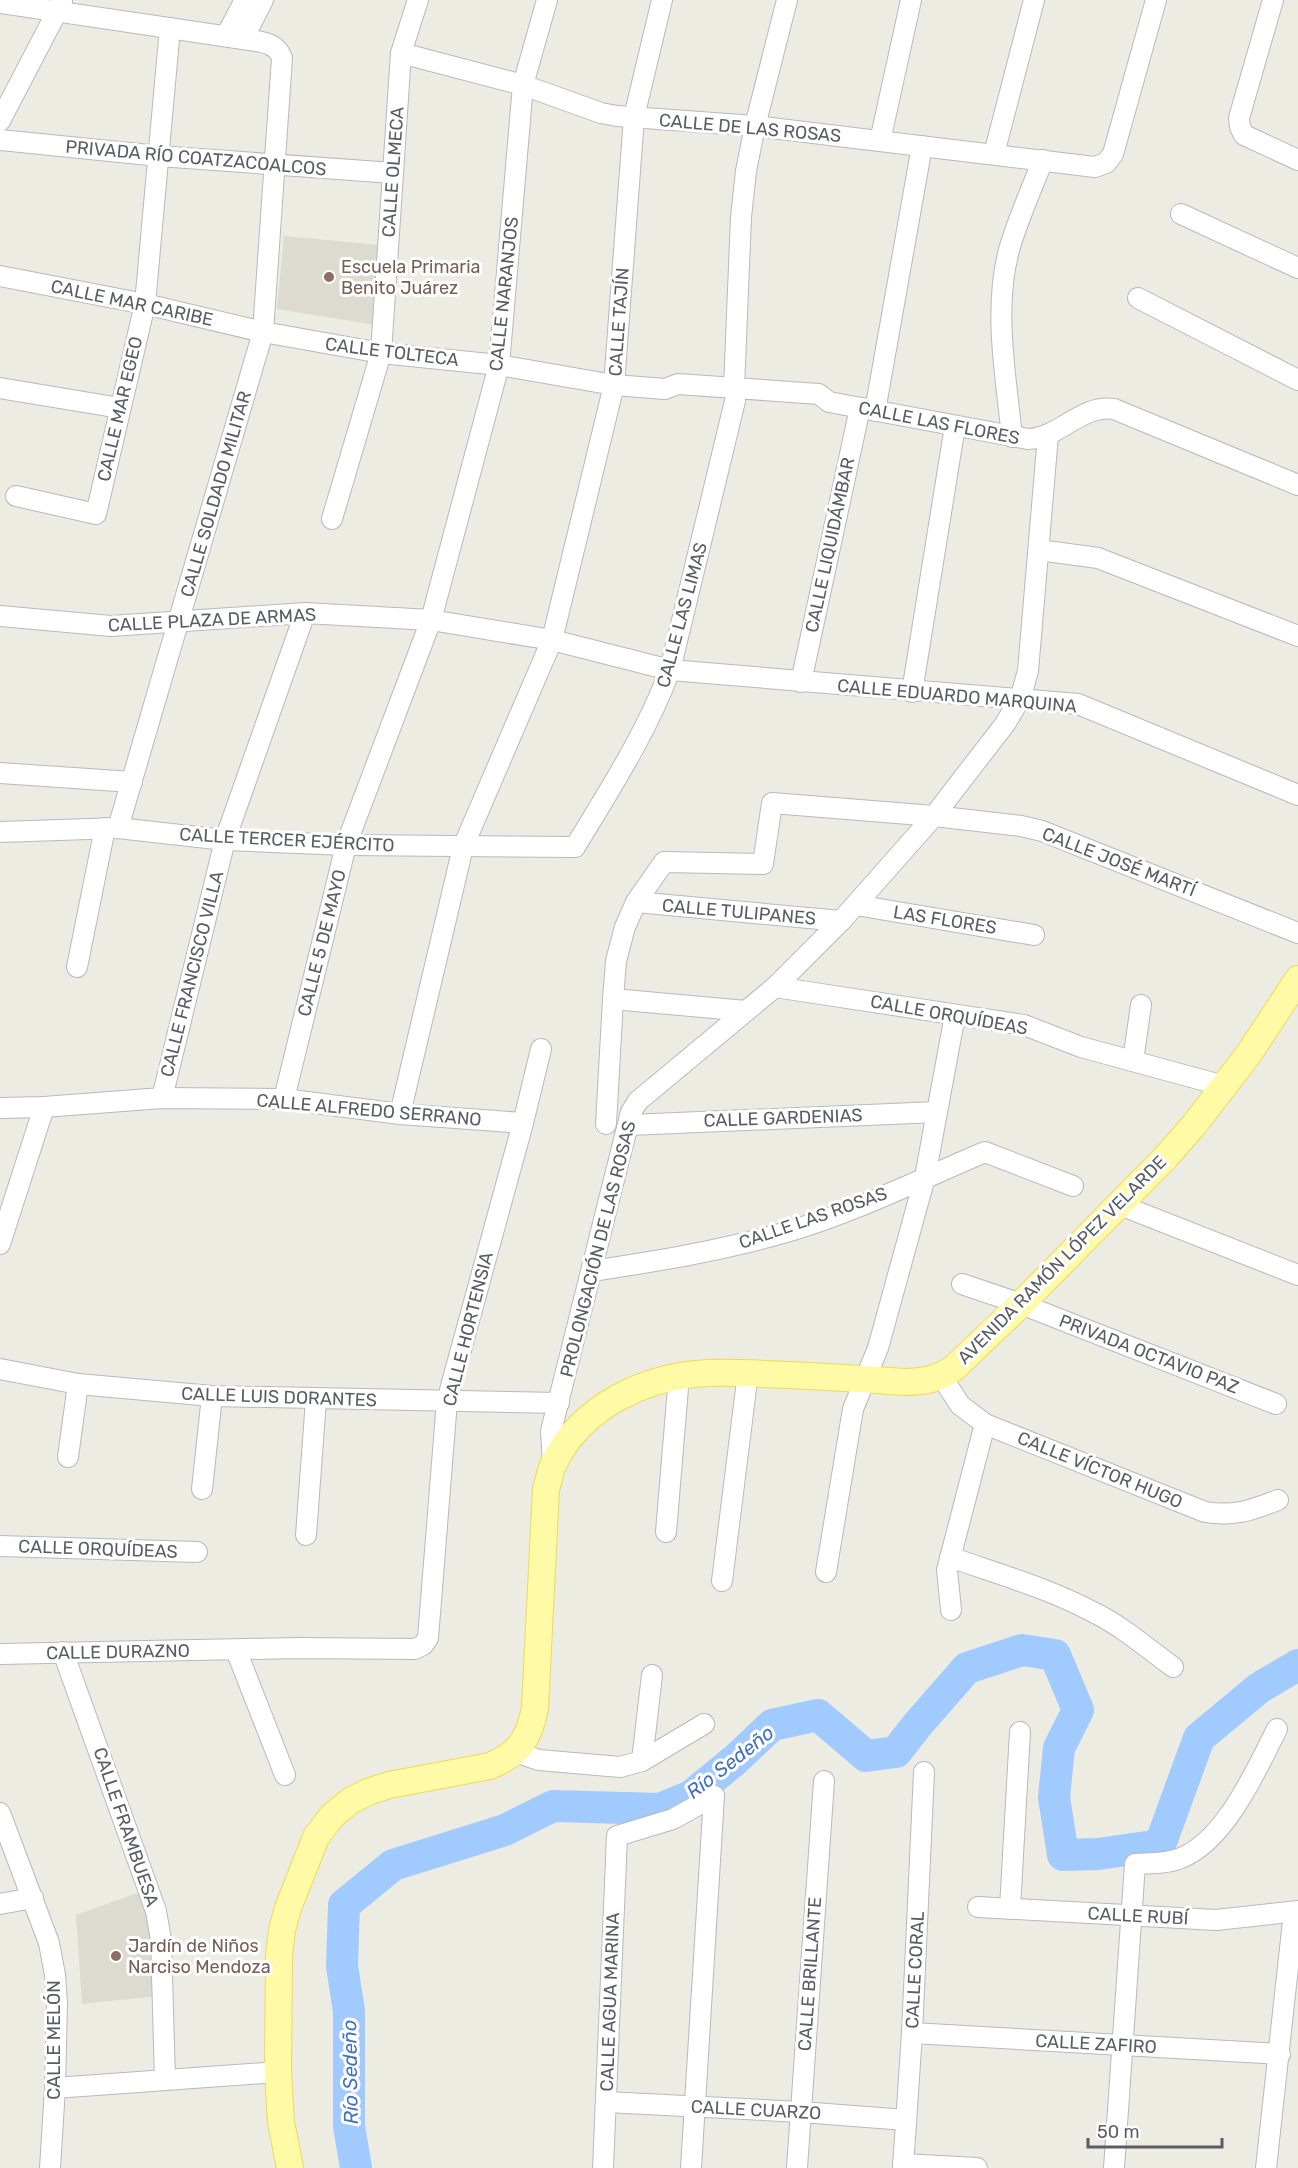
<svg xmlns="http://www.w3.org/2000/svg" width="1298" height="2168" font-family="Rubik,sans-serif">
	<rect width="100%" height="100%" fill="#edece2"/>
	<g fill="#dddbd0">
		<path d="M284 236 380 245 375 325 277 309Z"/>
		<path d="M146 1890 157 1996 82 2004 76 1915Z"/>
	</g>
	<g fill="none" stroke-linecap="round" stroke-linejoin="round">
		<path stroke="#a1cafe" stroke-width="32" d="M356 2168 349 2126V2011L342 1966 344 1905 393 1865 505 1830 553 1806 660 1809 691 1796 735 1760 772 1725 818 1715 866 1756 896 1752 918 1724 967 1668 1022 1650 1055 1655 1078 1710 1059 1748 1054 1797 1063 1855 1098 1854 1160 1845 1199 1738 1259 1688 1298 1665"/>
		<defs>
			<g id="minor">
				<path d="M1273 0 1239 118 1240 127 1244 135 1298 160"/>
				<path d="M0 3 243 39C259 42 276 41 282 58L263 332 118 828"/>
				<path d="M226 36 245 0"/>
				<path d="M243 39 263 0"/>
				<path d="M401 53 523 85 601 113 617 116 755 126 1095 167 1106 163 1113 154 1156 0"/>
				<path d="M0 121 62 2"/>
				<path d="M0 140 159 156 393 173"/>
				<path d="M880 141 911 0"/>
				<path d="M994 154 1034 0"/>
				<path d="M1181 214 1298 268"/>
				<path d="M0 276 145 304 263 332 381 353 499 365 614 385 665 389 678 384 819 394 829 402 1028 439C1060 438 1081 404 1114 409L1298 485"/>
				<path d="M1138 298 1298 380"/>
				<path d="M0 388 120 408"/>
				<path d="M734 388 741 217 746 171 755 126 787 0"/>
				<path d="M875 411 922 146"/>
				<path d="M1012 437C1006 376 993 310 1009 250 1018 219 1031 190 1043 160"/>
				<path d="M16 496 96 514 145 304 170 28"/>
				<path d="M332 519 381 353 401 53 418 0"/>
				<path d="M1039 550 1098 558 1298 636"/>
				<path d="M0 616 111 626 305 613 431 620 552 640 670 670 1078 704 1298 795"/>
				<path d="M801 682 860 408"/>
				<path d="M912 692 955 426"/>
				<path d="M0 773 132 782"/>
				<path d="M0 832 118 828 225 840 346 845 575 847C610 789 646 734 670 670L735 401"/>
				<path d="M636 902 841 921"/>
				<path d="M856 905 1034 935"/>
				<path d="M77 967 105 828"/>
				<path d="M775 987 1024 1025 1081 1047 1224 1086"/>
				<path d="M613 999 746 1011"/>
				<path d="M1133 1061 1141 1005"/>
				<path d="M162 1098 225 840 305 613"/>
				<path d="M284 1099 346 845 431 620 499 365 523 85 547 0"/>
				<path d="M0 1108 44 1107 162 1098 284 1099 400 1114 523 1123"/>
				<path d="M400 1114 463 847 552 640 614 385 634 117 662 0"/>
				<path d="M606 1124 613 999 616 961 625 927 636 902 664 862 763 864 772 803 934 816 1021 826 1042 831 1298 933"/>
				<path d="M629 1125 937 1112"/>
				<path d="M1120 1205 1298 1275"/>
				<path d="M0 1244 44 1107"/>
				<path d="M592 1271C659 1261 725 1250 790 1231 857 1211 921 1179 985 1152L1073 1186"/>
				<path d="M962 1284 1021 1304 1276 1404"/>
				<path d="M0 1369 78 1384 212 1396 559 1403"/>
				<path d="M942 1377 960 1405 985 1424 1205 1512C1235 1517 1251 1510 1278 1500"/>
				<path d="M68 1457 78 1384"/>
				<path d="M553 1463 551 1431 631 1112 638 1101 775 987 841 921 934 816 1005 724 1020 699 1028 671 1048 435"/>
				<path d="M202 1489 212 1396"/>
				<path d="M666 1532 679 1376"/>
				<path d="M306 1535 316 1400"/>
				<path d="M0 1546 197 1552"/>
				<path d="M950 1557C998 1574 1048 1588 1093 1612 1122 1626 1147 1648 1173 1667"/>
				<path d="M826 1572 853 1409 878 1348 925 1177 955 1015"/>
				<path d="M722 1581 748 1373"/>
				<path d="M951 1610 947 1570 985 1424"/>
				<path d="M236 1650 285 1775"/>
				<path d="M63 1652 156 1911 161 1940 165 2080"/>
				<path d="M0 1654 298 1648 415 1649 423 1645 428 1638 447 1401 523 1123 541 1049"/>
				<path d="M515 1752 539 1760 620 1767 642 1761 704 1724"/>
				<path d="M642 1761 652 1675"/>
				<path d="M0 1813 49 1943 55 1975 57 2003 55 2088 50 2168"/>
				<path d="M0 1904 33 1898"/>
				<path d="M978 1907 1216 1920 1298 1911"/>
				<path d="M1010 1908 1020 1732"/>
				<path d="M912 2033 1280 2054"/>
				<path d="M55 2088 278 2072"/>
				<path d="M606 2102 801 2112 906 2120"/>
				<path d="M903 2164 977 2168"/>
				<path d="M603 2168 617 1836 673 1819 714 1796"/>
				<path d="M691 2168 714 1796"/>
				<path d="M797 2168 824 1781"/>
				<path d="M903 2168 912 2033 924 1772"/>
				<path d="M1114 2168 1135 1864C1151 1863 1167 1864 1181 1858 1226 1840 1256 1770 1277 1729"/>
				<path d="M1266 2168 1294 1912"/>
			</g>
			<path id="major" d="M290 2168 281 2122 278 2072 279 1956 282 1930 288 1908 316 1837 332 1816 350 1801 368 1792 389 1785 490 1766C519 1754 529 1739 535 1708L546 1489C549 1481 550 1470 554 1463 582 1405 647 1376 708 1373 735 1372 763 1374 790 1375 828 1377 866 1379 904 1382 924 1382 938 1379 954 1368L1021 1304 1165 1158 1194 1125 1248 1055 1298 979"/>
		</defs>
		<use href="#minor" stroke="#b7b9be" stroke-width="22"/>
		<use href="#major" stroke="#f0d858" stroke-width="28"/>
		<use href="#minor" stroke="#fff" stroke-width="20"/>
		<use href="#major" stroke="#fefaa6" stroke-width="26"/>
	</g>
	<g fill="#8d6e63" stroke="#fff" stroke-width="2">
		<circle cx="329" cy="277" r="6"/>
		<circle cx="116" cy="1956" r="6"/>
	</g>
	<g text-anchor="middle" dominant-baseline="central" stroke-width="6" stroke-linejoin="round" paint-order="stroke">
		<g font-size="18" fill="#5a5d63" stroke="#fff">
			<text transform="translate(750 128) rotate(5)">CALLE DE LAS ROSAS</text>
			<text transform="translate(196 158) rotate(5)">PRIVADA RÍO COATZACOALCOS</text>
			<text transform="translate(393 172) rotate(-86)">CALLE OLMECA</text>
			<text transform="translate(504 294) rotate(-84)">CALLE NARANJOS</text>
			<text transform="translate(132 303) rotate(12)">CALLE MAR CARIBE</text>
			<text transform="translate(619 322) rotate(-86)">CALLE TAJÍN</text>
			<text transform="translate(392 352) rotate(7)">CALLE TOLTECA</text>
			<text transform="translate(120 409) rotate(-77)">CALLE MAR EGEO</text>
			<text transform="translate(939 423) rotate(11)">CALLE LAS FLORES</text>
			<text transform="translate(216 494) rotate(-74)">CALLE SOLDADO MILITAR</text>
			<text transform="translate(830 545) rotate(-78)">CALLE LIQUIDÁMBAR</text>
			<text transform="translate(682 615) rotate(-75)">CALLE LAS LIMAS</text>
			<text transform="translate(212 620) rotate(-3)">CALLE PLAZA DE ARMAS</text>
			<text transform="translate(957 696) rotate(5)">CALLE EDUARDO MARQUINA</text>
			<text transform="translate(287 840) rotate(3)">CALLE TERCER EJÉRCITO</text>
			<text transform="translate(1119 862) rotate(21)">CALLE JOSÉ MARTÍ</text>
			<text transform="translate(739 912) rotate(5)">CALLE TULIPANES</text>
			<text transform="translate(945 920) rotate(9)">LAS FLORES</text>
			<text transform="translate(322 943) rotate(-76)">CALLE 5 DE MAYO</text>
			<text transform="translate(192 974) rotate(-76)">CALLE FRANCISCO VILLA</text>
			<text transform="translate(949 1015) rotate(10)">CALLE ORQUÍDEAS</text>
			<text transform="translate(369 1110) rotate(5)">CALLE ALFREDO SERRANO</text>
			<text transform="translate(783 1118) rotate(-2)">CALLE GARDENIAS</text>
			<text transform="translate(813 1218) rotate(-19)">CALLE LAS ROSAS</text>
			<text transform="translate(598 1249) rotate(-76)">PROLONGACIÓN DE LAS ROSAS</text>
			<text transform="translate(1062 1260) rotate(-45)">AVENIDA RAMÓN LÓPEZ VELARDE</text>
			<text transform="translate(468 1329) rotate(-76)">CALLE HORTENSIA</text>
			<text transform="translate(1149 1354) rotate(21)">PRIVADA OCTAVIO PAZ</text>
			<text transform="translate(279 1397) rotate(2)">CALLE LUIS DORANTES</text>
			<text transform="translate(1100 1470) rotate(22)">CALLE VÍCTOR HUGO</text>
			<text transform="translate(98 1549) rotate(2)">CALLE ORQUÍDEAS</text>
			<text transform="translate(118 1652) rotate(-1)">CALLE DURAZNO</text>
			<text transform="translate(126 1827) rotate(71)">CALLE FRAMBUESA</text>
			<text transform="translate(1138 1916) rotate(3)">CALLE RUBÍ</text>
			<text transform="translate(915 1970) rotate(-87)">CALLE CORAL</text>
			<text transform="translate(810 1974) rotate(-86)">CALLE BRILLANTE</text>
			<text transform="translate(610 2002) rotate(-88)">CALLE AGUA MARINA</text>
			<text transform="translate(54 2040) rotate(-90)">CALLE MELÓN</text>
			<text transform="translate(1096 2044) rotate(3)">CALLE ZAFIRO</text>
			<text transform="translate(756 2110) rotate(3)">CALLE CUARZO</text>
		</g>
		<g font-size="18" fill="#785e54" stroke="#fff" text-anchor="start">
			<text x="341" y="267">Escuela Primaria<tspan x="341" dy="21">Benito Juárez</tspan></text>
			<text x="128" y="1946">Jardín de Niños<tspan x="128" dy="21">Narciso Mendoza</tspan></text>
		</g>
		<g font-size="20" font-style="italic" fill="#4472c2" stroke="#fff">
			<text transform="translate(730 1762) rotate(-38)">Río Sedeño</text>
			<text transform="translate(350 2072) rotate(-91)">Río Sedeño</text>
		</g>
	</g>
	<path d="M1088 2138v9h134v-9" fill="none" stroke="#5a5d63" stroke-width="3"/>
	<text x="1097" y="2138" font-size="18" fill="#5a5d63" stroke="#ffffff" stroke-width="4.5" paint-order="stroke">50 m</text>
</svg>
